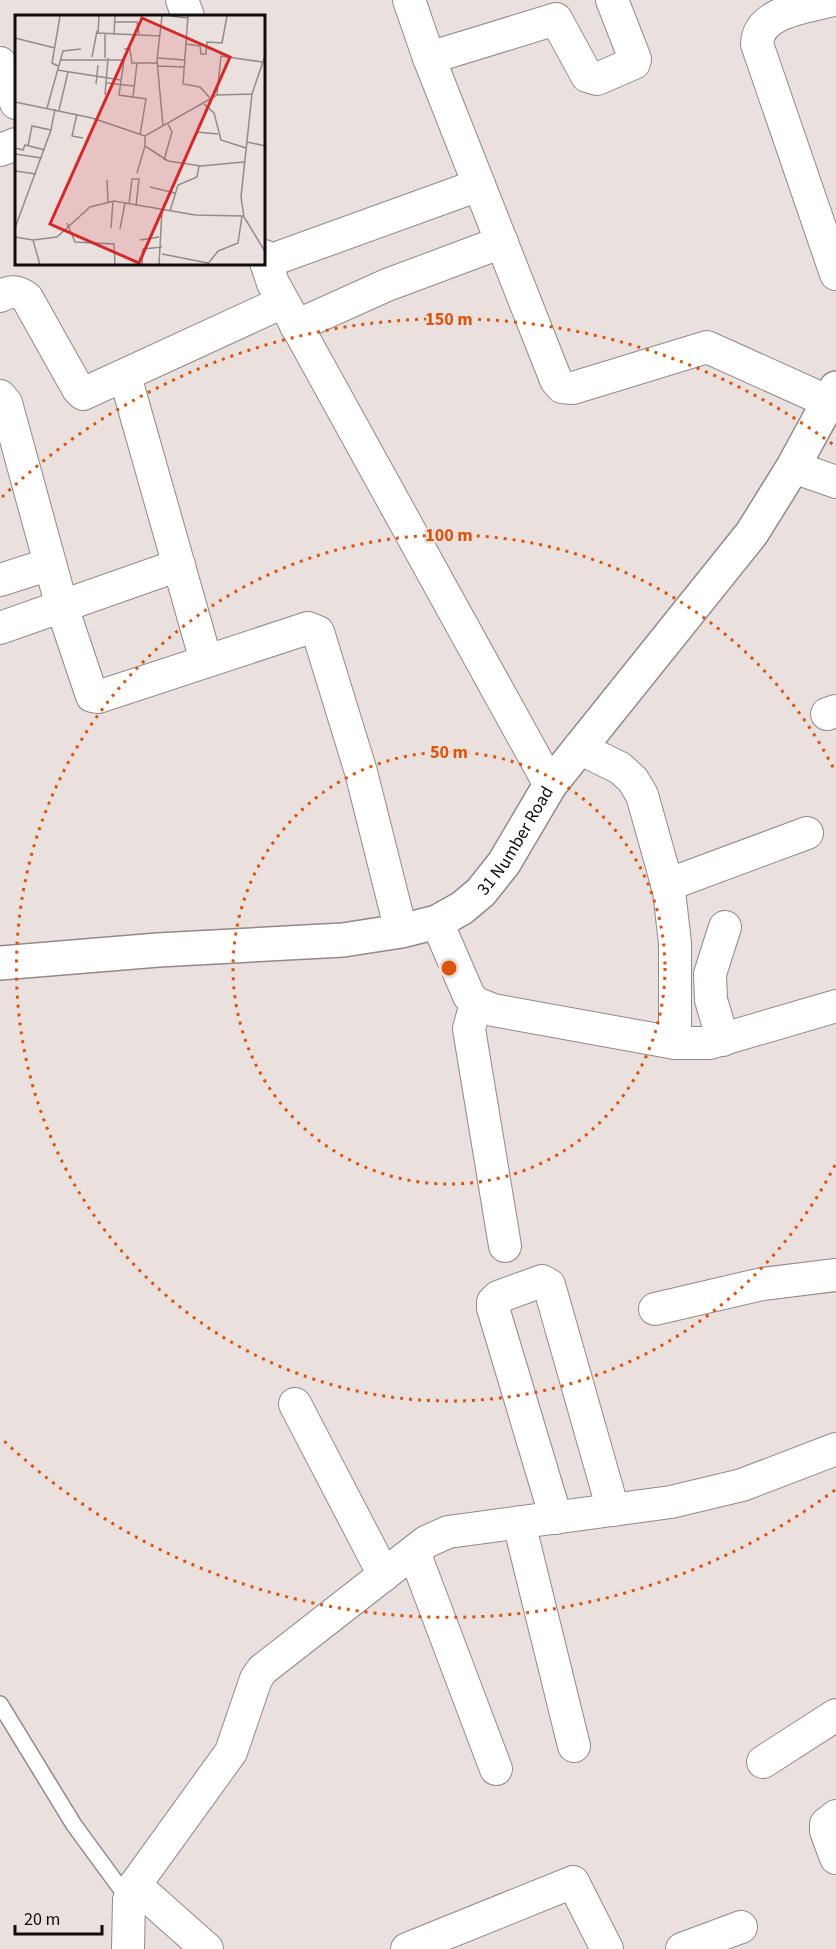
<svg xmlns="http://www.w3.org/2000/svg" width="836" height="1949" font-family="'Source Sans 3',sans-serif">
	<rect width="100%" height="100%" fill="#eae0de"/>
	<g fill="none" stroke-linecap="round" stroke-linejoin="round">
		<defs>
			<path id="lane" d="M0 1704 74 1825 129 1900"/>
			<g id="street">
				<path d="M182 0 188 16"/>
				<path d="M409 0 429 58 556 380 562 387 573 388 707 347 829 402"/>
				<path d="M833 0C808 7 758 11 757 44L836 274"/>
				<path d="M429 58 556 19 587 76 597 79 634 63 635 59 612 0"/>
				<path d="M0 63 16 103"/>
				<path d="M0 150 16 144"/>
				<path d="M264 256 273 283 550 785"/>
				<path d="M266 262 479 185"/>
				<path d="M0 296C11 291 17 290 27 298L78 389 83 394 283 302"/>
				<path d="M296 326 387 285 502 242"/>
				<path d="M125 376 206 661"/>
				<path d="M0 396 6 403 62 607 92 696 98 697 308 628 318 632 361 772 401 931"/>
				<path d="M793 467 836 482"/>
				<path d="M0 580 50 564"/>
				<path d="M0 628 179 565"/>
				<path d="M827 714 836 711"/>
				<path d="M579 748 620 768 633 780 642 795 669 891 675 943V1043"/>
				<path d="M667 885 807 833"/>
				<path d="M437 922 469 996 476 1003 493 1010 675 1043H710L836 1006"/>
				<path d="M476 1003 469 1029 505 1246"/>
				<path d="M723 1040 711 1000 710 974 725 927"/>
				<path d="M655 1309 762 1284 836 1275"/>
				<path d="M295 1404 384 1575"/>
				<path d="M556 1518 493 1308V1302L498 1297 542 1281 549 1285 613 1510"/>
				<path d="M519 1523 574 1746"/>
				<path d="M414 1552 496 1769"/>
				<path d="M763 1762 836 1715"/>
				<path d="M836 1816 826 1824V1831L836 1858"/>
				<path d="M135 1885 207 1949"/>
				<path d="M128 1949 129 1900 135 1885 231 1752 256 1679 262 1670 426 1542 448 1532 671 1502 742 1485 836 1449"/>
				<path d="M407 1949 573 1882 607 1949"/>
				<path d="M682 1949 741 1927"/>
			</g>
			<g id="secondary">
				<path id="s1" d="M0 963 158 950 343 940 401 931 437 922 462 908 481 892 504 863 550 785 752 533 793 467 836 388"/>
			</g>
		</defs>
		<use href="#lane" stroke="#938988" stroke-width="18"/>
		<use href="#street" stroke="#938988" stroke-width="34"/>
		<use href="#secondary" stroke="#938988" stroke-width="36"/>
		<use href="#lane" stroke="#fff" stroke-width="15"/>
		<use href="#street" stroke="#fff" stroke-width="32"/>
		<use href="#secondary" stroke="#fff" stroke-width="33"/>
	</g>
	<g fill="none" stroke="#dd550c" stroke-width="3" stroke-dasharray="3 6">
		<circle cx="449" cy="968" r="216"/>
		<path d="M835 1165A433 433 0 1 1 835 771"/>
		<path d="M835 1490A649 649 0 0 1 2 1439M2 497A649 649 0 0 1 835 446"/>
	</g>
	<g text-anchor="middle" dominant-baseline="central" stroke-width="5" stroke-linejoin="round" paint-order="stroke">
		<g font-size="18" fill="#0f0c0b" stroke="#eae0de">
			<text stroke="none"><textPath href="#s1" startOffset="555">31 Number Road</textPath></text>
		</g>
	</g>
	<g transform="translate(15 15)">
		<rect width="250" height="250" fill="#eae0de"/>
		<path fill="none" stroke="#928b8a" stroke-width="1.5" d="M84 1 83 18 145 21M147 1 142 45 148 111M155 1 173 3M173 1 168 69 185 72 196 84M100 7H122L124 19M99 20 100 1M0 23 40 33M170 29 185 31 186 39H191L192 27 207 28 212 1M109 34H115L117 48H143M251 38 237 79 226 182 229 202 251 238M77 42 82 16M90 43V19M143 43 169 45M45 45H109L104 80 131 84 125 120M43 51 37 48 45 1M143 51 169 52M42 55 106 65M92 68 119 71M81 69 83 50M90 80 93 43M202 80 206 41 247 47M118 82 122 48M0 87 77 103 130 121 202 80 237 79M189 89 199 98 206 125 231 133M32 93 48 36 66 34M44 95 53 57M62 99 57 121 68 123M181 117 203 119M130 121V131L153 146 186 151 229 147M232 127 251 131M13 131 17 111 36 115M0 133 8 135 10 130 30 135M0 139 27 143M149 145 157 117 153 109M0 156 21 159M122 158 130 131M92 165 93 187M135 172 160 178M114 189 117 164H124L121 191M155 196 163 170 182 162 184 151M52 208 60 227 99 229 100 250M0 213 36 115 40 94M96 213 98 186M105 214 110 188M0 222 18 225 42 222 75 192 99 186 180 200 229 201M18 225 25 250M125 225 144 222M147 239 193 248M127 250 128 234 147 232M144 250 147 195M192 250 203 236 223 228 227 201"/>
		<path fill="#d62828" fill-opacity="0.15" stroke="#d62828" stroke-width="3" d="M127 3 215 42 124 248 35 209Z"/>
		<rect width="250" height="250" fill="none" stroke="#0f0c0b" stroke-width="3"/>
	</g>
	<circle cx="449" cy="968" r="9" fill="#dd550c" stroke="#eae0de" stroke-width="3"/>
	<g font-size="18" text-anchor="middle" font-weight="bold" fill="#dd550c" stroke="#eae0de" stroke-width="5" stroke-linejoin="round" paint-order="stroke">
		<text x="449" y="325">150 m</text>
		<text x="449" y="541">100 m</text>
		<text x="449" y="758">50 m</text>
	</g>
	<path d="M15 1925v9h87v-9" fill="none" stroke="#0f0c0b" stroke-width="3"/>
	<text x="24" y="1925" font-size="18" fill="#0f0c0b" stroke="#eae0de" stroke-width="4.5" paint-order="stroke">20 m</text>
</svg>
